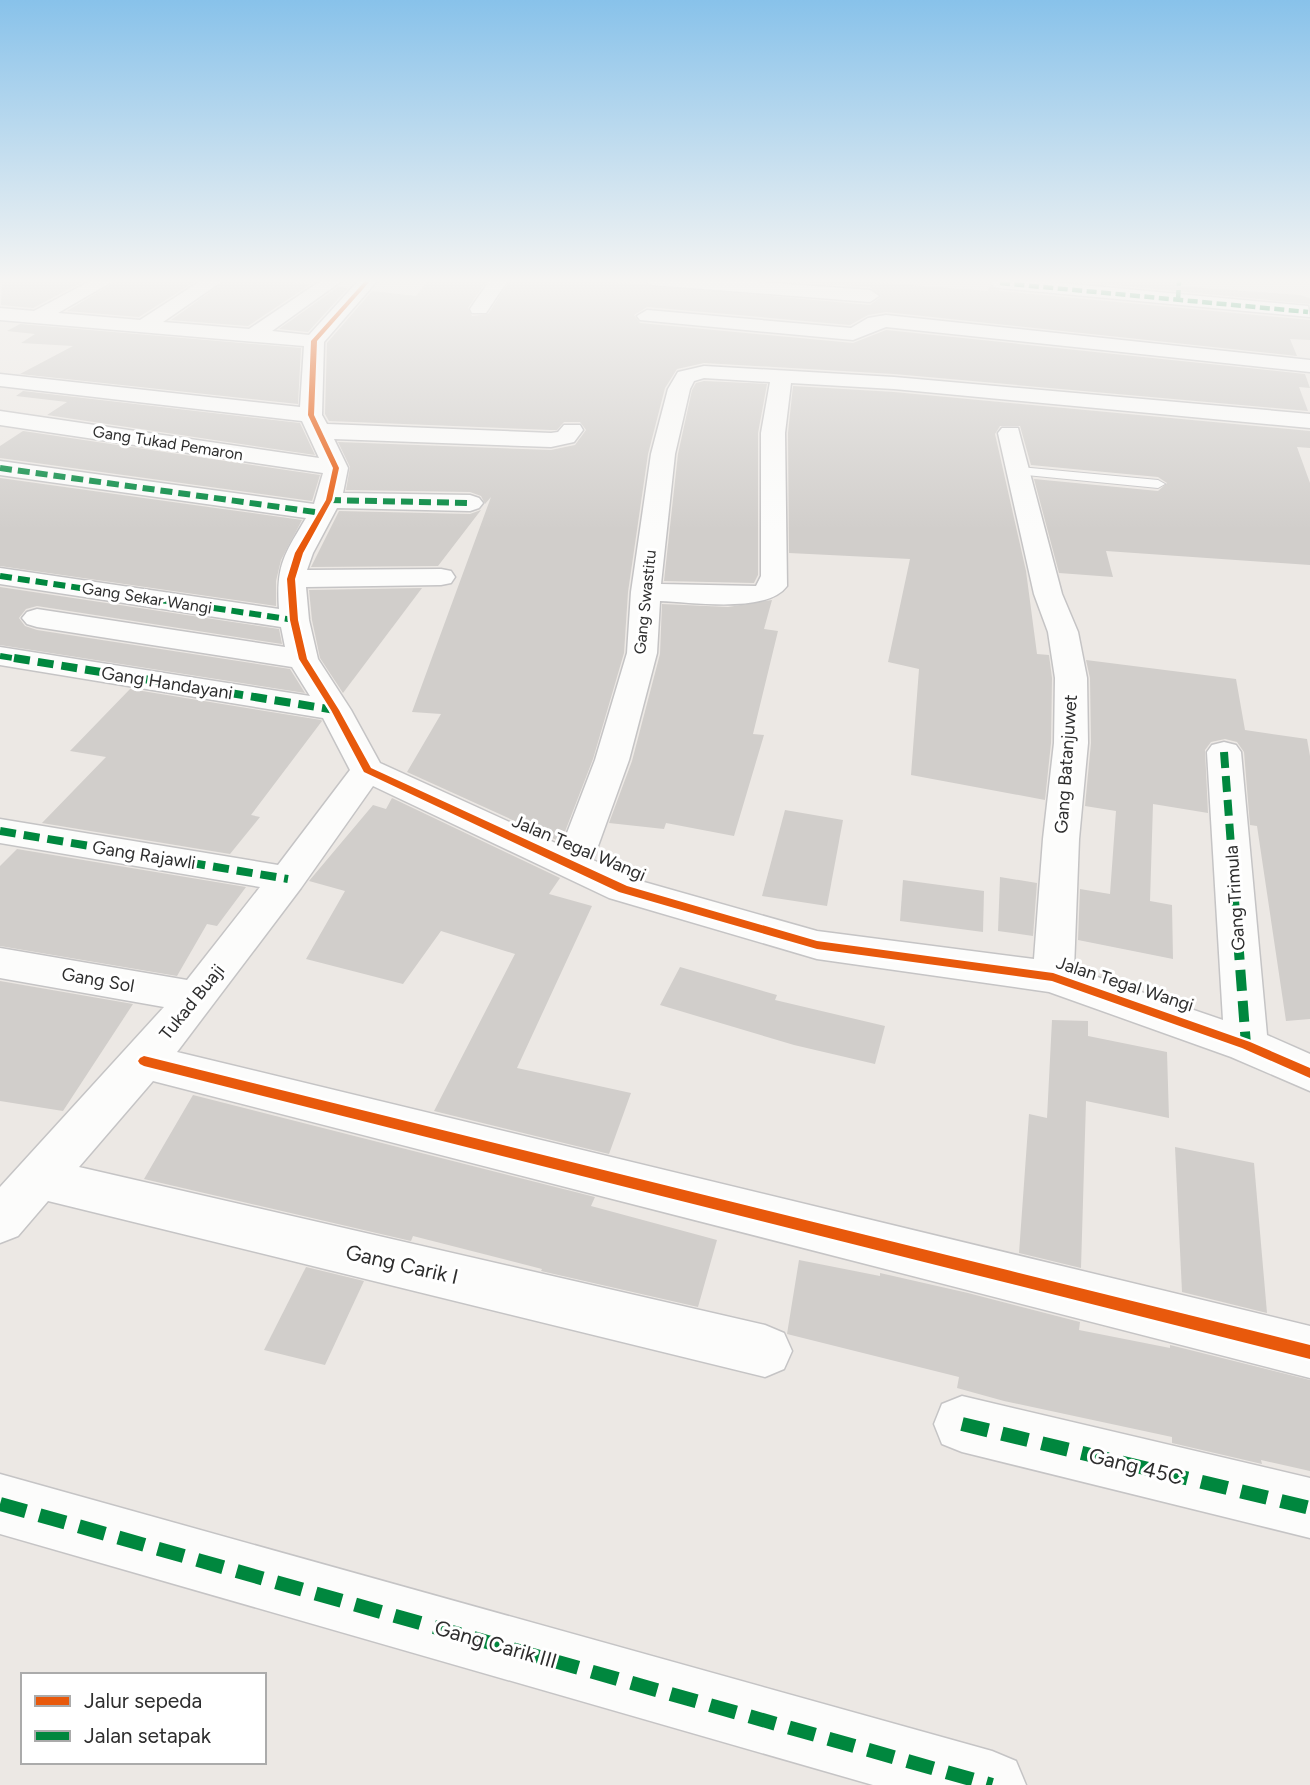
<svg xmlns="http://www.w3.org/2000/svg" width="1310" height="1785" font-family="Figtree,sans-serif">
	<rect width="100%" height="100%" fill="#ece8e4"/>
	<g fill="#d1cecb">
		<path d="M2 280H86L33 308 1 305Z"/>
		<path d="M118 280H197L139 317 67 311Z"/>
		<path d="M227 280H277L311 284 248 326 171 320Z"/>
		<path d="M428 280H487L468 308 472 316 488 314 510 280H592L870 305 881 297 870 287 770 280H849L988 291 990 286 1000 291 1310 320V340L1290 339 1297 356 886 312 868 315 850 325 647 307 634 315 640 323 853 343 886 330 1305 374 1310 388 1299 387 1308 411 894 374 704 363 677 369 665 388 648 454 628 592 624 653 593 759 561 842 407 772 441 714 412 712 491 497 485 504 481 496 470 492 346 490 350 467 338 442 551 450 575 445 586 430 580 422H564L557 430H551L329 421 325 414 327 343 372 291 416 296Z"/>
		<path d="M1060 280H1177L1178 286 1300 295 1310 298V304Z"/>
		<path d="M338 287 348 288 308 332 279 329Z"/>
		<path d="M20 324 301 348 298 404 20 374 73 346 21 343 35 334 7 331Z"/>
		<path d="M704 381 767 384 758 433V575L754 583 664 581 678 454 692 390 696 383Z"/>
		<path d="M793 386 894 392 1310 431V448L1297 447 1310 483V565L1106 551 1113 577 1059 573 1034 479 1158 491 1167 483 1158 477 1031 465 1020 426H1000L995 434 1026 571 1037 654 1049 655 1052 678 1051 743 1045 800 911 775 919 669 888 662 910 559 789 553 788 433Z"/>
		<path d="M23 391 300 423 315 455 47 415 67 402 16 396Z"/>
		<path d="M23 431 320 475 312 501 0 458V446Z"/>
		<path d="M0 478 302 520 281 560 276 581V606L0 566Z"/>
		<path d="M481 510 438 566 311 567 339 511 470 514Z"/>
		<path d="M0 587 279 629 282 644 37 606 26 609 19 618 25 626 37 630 290 669 305 693 0 645Z"/>
		<path d="M422 588 343 693 320 658 312 620 309 590Z"/>
		<path d="M772 600 764 629 778 631 753 734 764 735 734 836 666 823 664 829 609 823 632 761 660 654 662 604 728 607Z"/>
		<path d="M1086 660 1236 679 1245 730 1307 739 1310 756V1019L1286 1021 1257 826 1250 825 1244 752 1237 742 1225 739 1211 742 1205 750 1208 813 1153 804 1150 901 1172 905 1173 959 1078 940 1080 889 1110 894 1116 811 1085 806 1091 743 1090 678Z"/>
		<path d="M130 689 321 720 322 721 251 815 260 817 230 854 42 823 106 757 70 751Z"/>
		<path d="M392 798 560 878 549 894 592 906 517 1068 631 1093 609 1154 434 1111 515 954 441 931 403 984 306 959 345 891 309 881 373 805 386 809Z"/>
		<path d="M785 810 843 820 827 906 762 896Z"/>
		<path d="M17 849 246 887 217 926 207 924 177 976 0 946V866Z"/>
		<path d="M1000 877 1037 883 1033 936 998 931Z"/>
		<path d="M903 880 984 891 983 932 900 921Z"/>
		<path d="M680 967 777 995 775 1000 885 1026 875 1064 794 1045 660 1005Z"/>
		<path d="M0 981 133 1004 63 1111 0 1101Z"/>
		<path d="M1052 1020 1088 1021V1036L1167 1052 1169 1118 1086 1101 1081 1268 1019 1253 1029 1114 1047 1118Z"/>
		<path d="M193 1095 595 1197 591 1206 717 1240 698 1307 541 1271 542 1269 413 1236 411 1241 144 1179Z"/>
		<path d="M1175 1147 1254 1163 1267 1313 1182 1292Z"/>
		<path d="M799 1260 880 1276V1273L968 1293 1080 1322 1079 1330 1170 1348V1345L1310 1380V1471L1261 1460 1262 1464 1172 1443V1437L1004 1401 957 1388 959 1377 787 1334Z"/>
		<path d="M306 1267 364 1281 325 1365 264 1350Z"/>
	</g>
	<g fill="none" stroke-linecap="round" stroke-linejoin="round">
		<defs>
			<path id="lane" d="M1020 467 1158 480 1165 484 1158 488 1015 474 1013 471Z"/>
			<g id="street">
				<path d="M92 280H115L58 313 140 320 202 280H224L163 322 249 329 322 280H343L272 331 309 335 359 280H378L324 342 322 415 327 424 551 433 558 432 564 425H580L583 430 574 442 551 447 334 439 348 468 343 493 470 495 479 498 483 503 479 508 470 511 337 508 313 553 307 570 441 569 451 571 455 577 451 583 441 585 306 587 309 620 318 659 351 710 380 763 562 846 595 760 627 653 631 592 651 454 668 389 678 372 704 366 894 377 1310 414V428L894 389 791 383 785 433 787 586C767 614 692 602 660 601L657 653 629 760 593 860 637 880 817 931 1034 959 1043 839 1054 743 1055 678 1048 632 1034 594 998 433 1002 428H1018L1062 594 1078 632 1087 678 1088 743 1079 839 1074 969 1223 1020 1207 752 1212 745 1224 742 1236 745 1241 752 1267 1035 1310 1054V1091L1231 1057 1049 992 817 959 609 898 373 786 301 888 177 1052 1310 1326V1378L153 1081 79 1167 765 1325 784 1333 792 1351 784 1369 765 1377 48 1201 18 1236 0 1243V1187L164 1007 0 978V948L187 980 260 887 0 843V819L278 865 350 770 323 718 0 665V647L310 696 292 667 37 627 27 624 22 618 27 612 37 609 285 647 281 627 0 584V568L279 609C276 565 284 555 306 518L0 475V461L314 504 323 473 0 425V411L319 458 302 421 0 386V374L300 407 304 346 0 320V308L34 311ZM704 378 770 382 761 433V576L756 586 661 584 675 454 690 389 694 381Z"/>
				<path d="M490 280H508L486 313H472L470 309Z"/>
				<path d="M643 280H730L870 290 879 296 870 302 652 285Z"/>
				<path d="M993 280H1029L1308 306 1310 317 1000 288 994 287 991 283Z"/>
				<path d="M647 310 851 328 868 318 886 315 1310 360V372L886 327 853 340 640 320 637 316Z"/>
				<path d="M962 1396 1310 1478V1538L962 1452 942 1444 934 1424 942 1404Z"/>
				<path d="M0 1474 992 1751 1016 1761 1026 1785H873L0 1534Z"/>
			</g>
		</defs>
		<use href="#lane" stroke="#c5c4c5" stroke-width="2"/>
		<use href="#street" stroke="#c5c4c5" stroke-width="3"/>
		<use href="#lane" fill="#fcfcfb" fill-rule="evenodd"/>
		<use href="#street" fill="#fcfcfb" fill-rule="evenodd"/>
		<g stroke="#00873e" stroke-width="4.5" stroke-dasharray="10 4.5" stroke-linecap="butt">
			<path d="M1000 283 1308 312"/>
			<path d="M1178 300 1179 280"/>
		</g>
		<g stroke="#00873e" stroke-width="6" stroke-dasharray="12 6" stroke-linecap="butt">
			<path d="M0 468 322 513"/>
			<path d="M329 500 470 503"/>
			<path d="M0 576 294 620"/>
			<path d="M0 656 25 660"/>
		</g>
		<g stroke="#00873e" stroke-width="8" stroke-dasharray="16 8" stroke-linecap="butt">
			<path d="M14 658 335 710"/>
			<path d="M1224 752 1238 940"/>
			<path d="M0 831 288 879"/>
		</g>
		<path stroke="#00873e" stroke-width="10" stroke-dasharray="21 10" stroke-linecap="butt" d="M1238 939 1246 1045"/>
		<g stroke="#00873e" stroke-width="14" stroke-dasharray="27 14" stroke-linecap="butt">
			<path d="M962 1424 1310 1508"/>
			<path d="M0 1504 992 1785"/>
		</g>
		<defs>
			<g id="cycleway">
				<path d="M366 280H371L317 341 314 415 339 468 332 500 303 553 295 579 298 620 307 659 339 710 371 768 627 886 817 941 1053 973 1250 1042 1310 1068V1078L1242 1048 1052 981 817 949 619 892 364 772 331 710 299 659 290 620 287 579 295 553 326 500 333 468 308 415 311 341Z"/>
				<path d="M144 1056 1310 1345V1359L144 1066 140 1064 138 1061 140 1058Z"/>
			</g>
		</defs>
		<use href="#cycleway" stroke="#fff" stroke-width="5"/>
		<use href="#cycleway" fill="#e8590c" fill-rule="evenodd"/>
	</g>
	<linearGradient id="sky" x2="0" y2="1"><stop stop-color="#88c2ea"/><stop offset="0.53" stop-color="#f6f5f3"/><stop offset="1" stop-color="#f6f5f3" stop-opacity="0"/></linearGradient>
	<rect width="1310" height="530" fill="url(#sky)"/>
	<g text-anchor="middle" dominant-baseline="central" stroke-width="6" stroke-linejoin="round" paint-order="stroke">
		<g font-size="16" fill="#2e2e2e" stroke="#fff">
			<text transform="translate(168 443) rotate(9)">Gang Tukad Pemaron</text>
			<text transform="translate(147 598) rotate(9)">Gang Sekar Wangi</text>
			<text transform="translate(645 602) rotate(-84)">Gang Swastitu</text>
		</g>
		<g font-size="18" fill="#2e2e2e" stroke="#fff">
			<text transform="translate(167 683) rotate(9)">Gang Handayani</text>
			<text transform="translate(1066 764) rotate(-86)">Gang Batanjuwet</text>
			<text transform="translate(579 848) rotate(23)">Jalan Tegal Wangi</text>
			<text transform="translate(144 855) rotate(9)">Gang Rajawli</text>
			<text transform="translate(1235 898) rotate(-94)">Gang Trimula</text>
			<text transform="translate(98 980) rotate(10)">Gang Sol</text>
			<text transform="translate(1125 984) rotate(18)">Jalan Tegal Wangi</text>
			<text transform="translate(192 1002) rotate(-51)">Tukad Buaji</text>
		</g>
		<g font-size="21" fill="#2e2e2e" stroke="#fff">
			<text transform="translate(402 1264) rotate(13)">Gang Carik I</text>
			<text transform="translate(1136 1466) rotate(14)">Gang 45C</text>
			<text transform="translate(496 1644) rotate(16)">Gang Carik III</text>
		</g>
	</g>
	<rect x="21" y="1673" width="245" height="91" fill="#ffffff" stroke="#ababab" stroke-width="2"/>
	<rect x="35" y="1696" width="35" height="10" fill="#e8590c" stroke="#ababab" stroke-width="2"/>
	<text x="84" y="1708" font-size="21" fill="#2e2e2e">Jalur sepeda</text>
	<rect x="35" y="1731" width="35" height="10" fill="#00873e" stroke="#ababab" stroke-width="2"/>
	<text x="84" y="1743" font-size="21" fill="#2e2e2e">Jalan setapak</text>
</svg>
